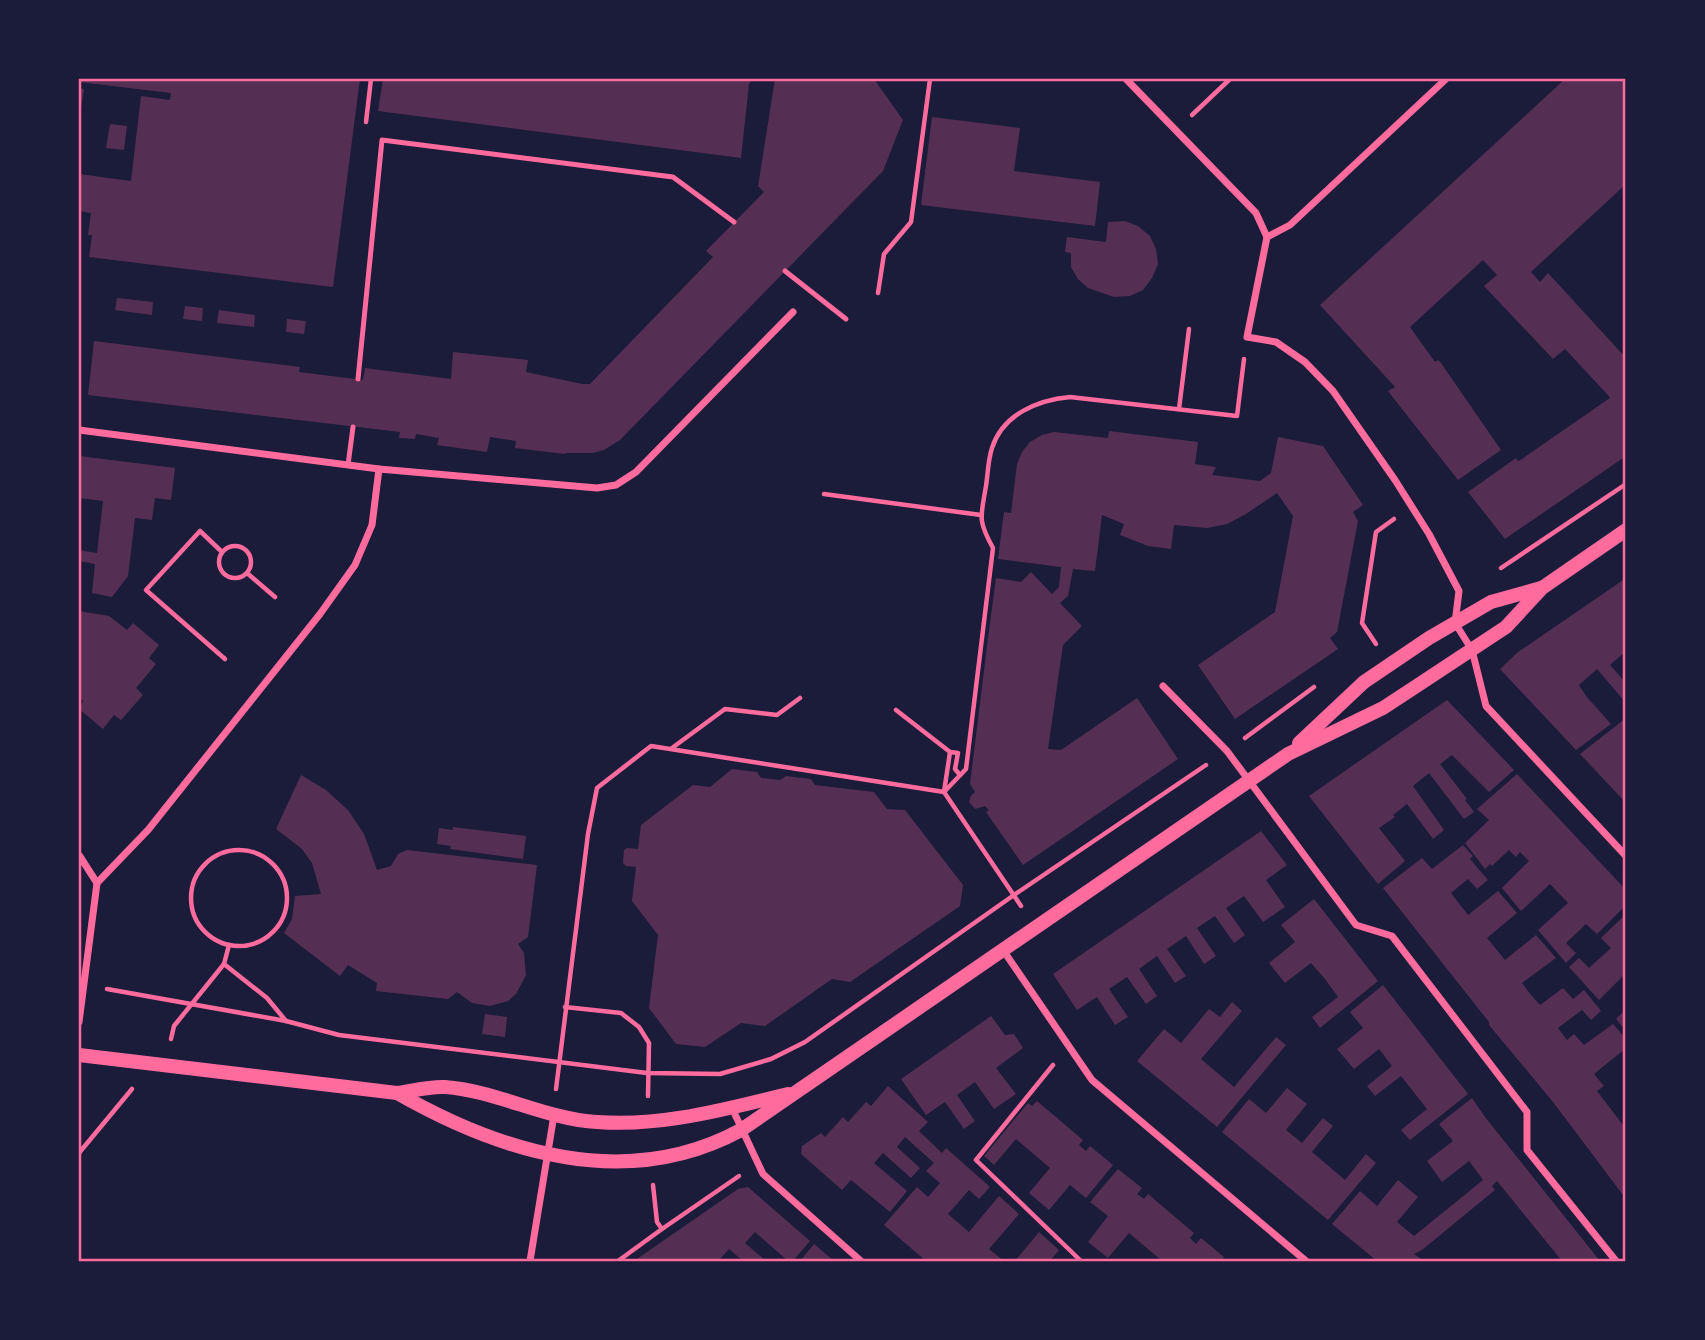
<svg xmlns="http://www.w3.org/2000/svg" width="1705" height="1340" font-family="Lato,sans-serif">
	<rect width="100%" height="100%" fill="#1b1b3a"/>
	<g fill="#542f53">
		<path d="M79 79H360L333 287 89 257 92 235H88L91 213 79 211V174L131 181 141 96 170 100 171 93 79 82Z"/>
		<path d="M383 79 746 80 752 79 749 84 741 158 378 111Z"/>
		<path d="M775 79H874L903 120 883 171 620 440 604 450 593 453H565V454L515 448 516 441 490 437 487 452 437 445 439 438 416 434 415 439 399 438 400 432 88 395 94 341 300 367 299 372 363 380 365 368 451 379 453 352 528 360 526 372 582 384H590L713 257 706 251 764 192 758 186Z"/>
		<path d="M1565 79H1626V184L1531 272 1540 282 1548 273 1626 358V456L1505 539 1468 492 1516 458 1518 461 1522 459 1607 400 1610 398 1607 394 1565 349 1553 359 1484 286 1497 275 1483 260 1410 327 1435 362 1438 360 1441 363 1501 450 1458 480 1391 395 1388 391 1395 387 1320 305Z"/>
		<path d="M79 88 84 89 80 115 79 114Z"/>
		<path d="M932 117 1020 128 1014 171 1100 182 1095 226 921 205Z"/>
		<path d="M110 124 127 126 124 150 106 148Z"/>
		<path d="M1125 221 1138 226 1150 236 1156 249 1158 264 1152 278 1143 290 1130 296 1114 297 1088 288 1078 279 1071 267V253L1065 252 1067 237 1106 242 1108 222Z"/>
		<path d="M117 298 153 302 152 315 115 310Z"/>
		<path d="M185 306 203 308 202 321 183 319Z"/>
		<path d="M219 310 255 315 254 327 217 323Z"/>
		<path d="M287 319 306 321 304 334 286 332Z"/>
		<path d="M1109 431 1198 442 1195 464 1216 467 1212 475 1260 481 1271 473 1278 437 1323 446 1363 505 1353 512 1358 521 1337 632 1330 638 1338 649 1235 719 1198 665 1275 612 1293 516 1277 493 1246 514 1227 524 1207 528 1174 525 1171 549 1148 546 1120 535 1124 524 1102 515 1095 571 1073 569 1068 596 1060 603 1082 626 1063 645 1048 749 1061 750 1137 698 1178 759 1023 865 986 812 989 810 985 806 975 809 969 802 971 796 975 792 970 784 989 630 996 578 1021 582 1031 572 1052 594 1059 587 1061 567 998 559 1004 512 1011 513 1017 464 1022 452 1030 442 1042 435 1054 432 1108 438Z"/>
		<path d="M79 456 175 468 171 500 155 498 152 520 135 518 128 576 112 597 92 593 95 564 79 561V550L97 553 103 501 79 498Z"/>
		<path d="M1626 578V651L1610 665 1626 683V703L1597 669 1579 685 1586 696 1611 724 1576 750 1500 669 1518 652Z"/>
		<path d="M79 611 109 616 127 630 133 623 159 645 149 658 156 664 136 688 143 695 121 720 114 715 103 729 79 709 83 701 79 697Z"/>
		<path d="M1447 700 1514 770 1489 792 1452 755 1440 764 1467 799 1465 800 1474 812 1464 819 1429 773 1413 786 1444 830 1433 839 1407 804 1393 815 1395 817 1379 828 1405 861 1378 884 1309 796Z"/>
		<path d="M1626 718V803L1580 754Z"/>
		<path d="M732 769 757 772 761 778 780 780 786 776 811 779 815 785 874 792 887 809 905 810 963 885 960 906 850 982 832 979 765 1026 741 1023 705 1047 676 1044 649 1008 658 935 632 901 636 867 626 866 623 863 624 850 627 848 638 849 641 825 693 785 710 787Z"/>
		<path d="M1517 774 1626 890V905L1597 934 1586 924 1566 943 1576 953 1566 963 1538 930 1568 903 1550 884 1521 911 1502 888 1529 861 1520 852 1516 857 1509 850 1492 866 1490 864 1485 869 1465 843 1489 820 1477 809Z"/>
		<path d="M301 775 326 790 348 810 364 834 377 870 391 866 398 854 407 850 537 865 528 937 518 944 524 953 526 975 516 994 508 1001 490 1006 472 1003 457 992 448 999 376 991 377 983 348 965 340 976 284 933 292 919 295 896 321 894 312 863 302 849 276 829Z"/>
		<path d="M453 827 526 836 523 859 450 849 451 846 437 844 439 828 453 830Z"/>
		<path d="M1261 831 1287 865 1266 880 1285 907 1263 922 1244 896 1226 908 1245 935 1234 943 1215 916 1197 928 1216 956 1204 964 1186 936 1167 949 1186 976 1175 983 1157 956 1139 969 1157 996 1146 1004 1127 977 1109 989 1128 1017 1115 1025 1097 997 1077 1010 1053 974Z"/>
		<path d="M1463 845 1473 856 1470 859 1488 880 1477 889 1468 879 1451 893 1468 915 1498 891 1517 913 1487 938 1505 960 1536 935 1556 958 1522 983 1531 995 1540 1005 1563 988 1573 999 1584 990 1601 1011 1591 1020 1582 1010 1558 1028 1567 1040 1574 1034 1584 1045 1613 1024 1626 1039V1048L1594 1074 1604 1086 1597 1091 1626 1129V1199L1553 1102 1489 1025V1022L1383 888 1422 858 1432 869Z"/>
		<path d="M1314 899 1378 981 1320 1028 1312 1017 1338 997 1325 979 1311 963 1285 983 1269 963 1295 942 1281 925Z"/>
		<path d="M1626 914V973L1599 1000 1569 967 1579 958 1589 968 1611 948 1601 938Z"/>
		<path d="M1383 985 1468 1094 1410 1140 1401 1130 1427 1109 1401 1076 1375 1096 1367 1086 1392 1066 1379 1049 1354 1069 1337 1049 1363 1028 1350 1012Z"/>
		<path d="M1232 1002 1242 1011 1201 1059 1234 1087 1276 1037 1286 1045 1217 1127 1137 1061 1164 1029 1181 1043 1209 1009 1220 1017Z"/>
		<path d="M1626 1009V1031L1616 1019Z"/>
		<path d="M485 1014 507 1017 505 1037 482 1034Z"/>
		<path d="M991 1016 1005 1035 1014 1034 1023 1048 996 1068 1016 1094 994 1109 975 1082 957 1095 975 1121 964 1129 945 1102 926 1115 901 1079Z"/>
		<path d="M888 1086 928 1122 919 1131 942 1153 946 1148 990 1187 979 1199 969 1190 948 1214 969 1232 999 1196 1019 1214 989 1249 1004 1261H926L884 1225 917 1187 928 1197 940 1183 926 1171 934 1163 905 1137 897 1147 920 1168 911 1178 883 1153 874 1163 907 1191 890 1212 851 1180 842 1190 801 1154 802 1146 821 1133 825 1137 843 1117 848 1122 866 1102 871 1106Z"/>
		<path d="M1287 1088 1307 1104 1286 1130 1302 1143 1323 1118 1333 1126 1312 1152 1345 1180 1366 1154 1376 1163 1328 1220 1222 1132 1249 1099 1266 1113Z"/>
		<path d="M1472 1098 1485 1117 1600 1261H1562L1497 1181 1492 1186 1495 1190 1422 1250 1414 1254 1424 1261H1377L1332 1224 1360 1191 1377 1206 1398 1180 1418 1197 1397 1222 1414 1236 1483 1180 1469 1161 1442 1182 1427 1161 1453 1141 1439 1124Z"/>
		<path d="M1037 1101 1083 1140 1079 1145 1086 1151 1090 1146 1113 1165 1086 1198 1070 1185 1049 1210 1029 1193 1050 1168 1016 1139 994 1165 984 1156 1028 1103 1032 1106Z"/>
		<path d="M1118 1169 1142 1188 1137 1194 1144 1199 1148 1194 1194 1233 1190 1238 1196 1244 1201 1238 1224 1257 1221 1261H1162L1129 1233 1108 1258 1088 1242 1108 1216 1090 1202Z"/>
		<path d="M748 1187 810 1241 793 1261H788L755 1232 745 1243 766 1261H743L729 1249 719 1260 721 1261H634L738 1189Z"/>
		<path d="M1039 1232 1059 1250 1050 1261H1015Z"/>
		<path d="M814 1244 834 1261H800Z"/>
	</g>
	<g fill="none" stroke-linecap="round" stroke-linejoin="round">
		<g stroke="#ff6b9d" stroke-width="4.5">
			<path d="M1192 115 1230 79"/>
			<path d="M366 122 371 79"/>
			<path d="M878 293 884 254 911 222 930 79"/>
			<path d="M1179 409 1189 329"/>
			<path d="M824 494 981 515"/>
			<circle cx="235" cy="562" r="16"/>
			<path d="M222 552 200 531 146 590 225 659"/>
			<path d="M1501 568 1626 484"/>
			<path d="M247 573 275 597"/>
			<path d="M1376 644 1362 623 1376 532 1394 519"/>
			<path d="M896 710 950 752 958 753 955 769 960 775"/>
			<path d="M1245 738 1314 687"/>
			<path d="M672 748 725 709 777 715 800 698"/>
			<circle cx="239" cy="898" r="48"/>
			<path d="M1021 906 944 792 966 769 993 548C977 519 981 517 986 486 988 473 988 460 992 448 1003 414 1038 400 1070 397L1237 416 1244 359"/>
			<path d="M224 964 267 998 286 1021"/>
			<path d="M107 989 286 1021 339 1035 647 1073 720 1074 771 1059 805 1042 1014 895 1206 765"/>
			<path d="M565 1007 621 1013 639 1027 649 1043 648 1096"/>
			<path d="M171 1039 174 1026 224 964 229 945"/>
			<path d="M1053 1065 976 1160 1081 1261"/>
			<path d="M556 1089 588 834 597 788 651 746 944 792 950 752"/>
			<path d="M79 1153 132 1089"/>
			<path d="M662 1229 739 1176"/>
			<path d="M618 1261 662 1229 657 1222 653 1185"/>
		</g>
		<g stroke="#ff6b9d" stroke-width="5">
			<path d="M785 271 846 319"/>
			<path d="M358 379 382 140 673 177 734 222"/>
			<path d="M348 465 353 427"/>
		</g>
		<g stroke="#ff6b9d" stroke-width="7">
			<path d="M1126 79 1256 213 1267 237"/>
			<path d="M1267 237 1247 337 1276 342 1305 362 1333 391 1395 480 1429 534 1459 591 1455 623 1472 650 1486 706 1626 856"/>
			<path d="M1267 237 1290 225 1446 79"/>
			<path d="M79 430 379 469 597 488 616 485 636 472 793 312"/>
			<path d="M1163 686 1227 751 1356 925 1392 936 1527 1112V1150L1616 1261"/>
			<path d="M79 855 97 883"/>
			<path d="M1003 950 1092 1080 1306 1261"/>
			<path d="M79 1022 97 883 148 830 320 614 355 565 372 525 379 469"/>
			<path d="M732 1108 763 1174 861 1261"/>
			<path d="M530 1261 554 1115"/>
		</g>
		<g stroke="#ff6b9d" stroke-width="14">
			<path d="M1299 743 1364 682 1429 638 1491 602 1541 588"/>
			<path d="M79 1055 397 1093C502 1153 627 1192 741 1130L1288 754 1383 708 1409 691 1506 627 1542 588 1626 530"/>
			<path d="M397 1093C412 1091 430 1086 445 1087 497 1091 545 1119 597 1122 663 1127 725 1109 788 1094"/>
		</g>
	</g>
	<rect width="1705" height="1340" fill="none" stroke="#1b1b3a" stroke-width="161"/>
	<rect x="80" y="80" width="1544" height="1180" fill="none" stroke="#ff6b9d" stroke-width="2.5"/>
</svg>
